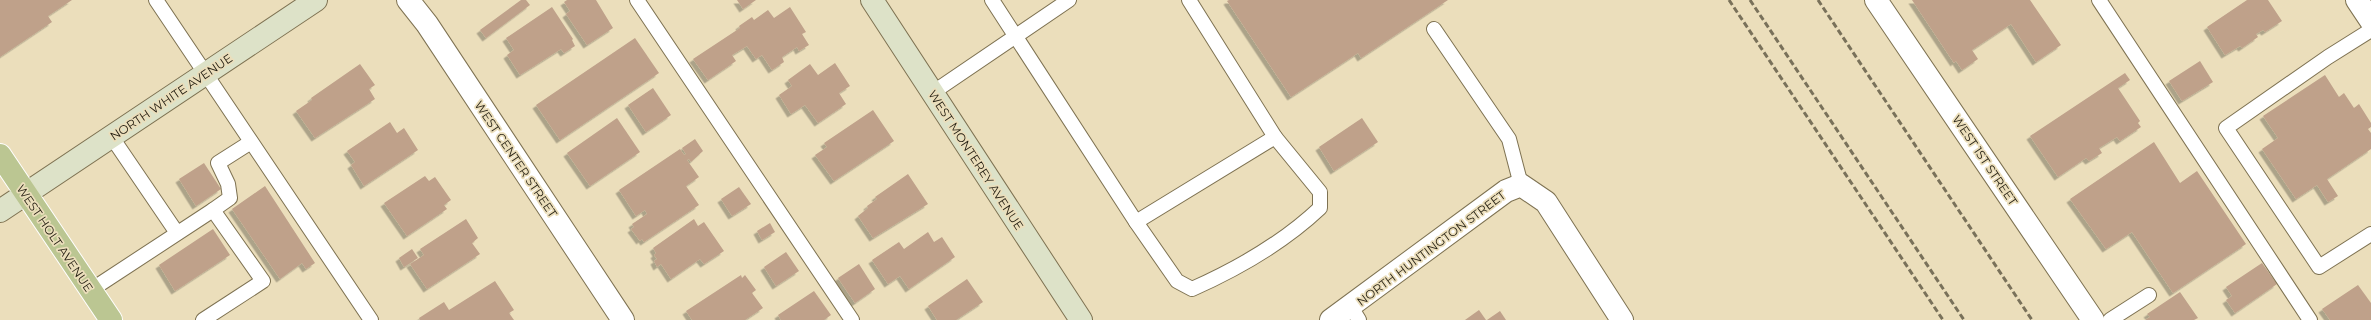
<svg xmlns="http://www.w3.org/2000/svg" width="2371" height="320" font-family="Montserrat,sans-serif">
	<defs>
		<filter id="shadow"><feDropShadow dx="-3.5" dy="3.5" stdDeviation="0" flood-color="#0004"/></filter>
	</defs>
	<rect width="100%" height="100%" fill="#ebdebb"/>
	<g fill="#bfa18a" filter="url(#shadow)">
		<path d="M0 0H72L48 16 52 22 0 57Z"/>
		<path d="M521 0H526L530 5 486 38 480 30Z"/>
		<path d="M567 0H596L613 28 587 45 566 14 570 11 564 2Z"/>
		<path d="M737 0H756L743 9Z"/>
		<path d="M1229 0H1448L1361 58 1358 53 1291 97 1227 1Z"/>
		<path d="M1912 0H2030L2061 45 2036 62 2011 24 1972 50 1978 59 1962 70 1956 61 1954 63Z"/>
		<path d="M2247 0H2268L2282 21 2265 32 2263 30 2256 34 2258 37 2242 48 2240 46 2225 55 2207 27Z"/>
		<path d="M552 7 573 39 572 40 575 46 564 53 561 49 520 75 507 55 514 50 506 38Z"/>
		<path d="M790 7 806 32 802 34 809 45 799 51 797 47 782 57 784 62 772 70 762 55 756 59 747 46 732 55 736 61 708 80 693 59 740 28 739 26 752 17 754 20 768 10 774 18Z"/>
		<path d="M635 38 659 73 560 140 536 105Z"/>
		<path d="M2200 61 2213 82 2182 101 2169 81Z"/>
		<path d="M835 63 850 86 839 93 846 104 818 123 805 105 791 114 779 95 792 86 788 80 810 64 818 75Z"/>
		<path d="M360 64 375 85 369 89 375 99 315 138 296 111 312 100 311 98Z"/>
		<path d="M2125 73 2130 80 2118 88 2140 121 2138 123 2141 127 2120 141 2117 137 2099 148 2102 153 2089 161 2086 158 2058 177 2030 136Z"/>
		<path d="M2325 75 2339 97 2344 93 2354 108 2359 104 2371 123V127L2368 129 2371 133V149L2327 179 2338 196 2328 202 2317 185 2296 199 2262 149 2278 138 2263 116Z"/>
		<path d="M653 88 671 115 646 132 628 105Z"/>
		<path d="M873 110 894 141 834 181 815 155 827 147 824 143Z"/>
		<path d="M617 118 640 152 590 186 567 153Z"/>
		<path d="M1362 118 1378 142 1334 171 1319 147Z"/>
		<path d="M390 122 397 133 404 128 418 150 364 186 351 165 355 162 347 151Z"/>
		<path d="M695 139 703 151 691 162 689 159 687 160 699 177 686 186 699 205 644 242 642 239 640 241 631 229 634 227 632 224 647 214 645 210 636 216 619 190 680 149 684 155 686 154 682 148Z"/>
		<path d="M2154 142 2180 183 2197 171 2246 244 2173 293 2132 232 2106 249 2070 199Z"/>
		<path d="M204 163 221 189 196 206 179 179Z"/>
		<path d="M908 174 928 204 873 238 858 216 868 208 867 206 877 199 875 197Z"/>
		<path d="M425 176 429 181 435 177 451 200 444 205 447 209 407 236 384 203Z"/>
		<path d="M265 186 315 263 306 269 302 263 280 279 232 209Z"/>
		<path d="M739 187 751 204 732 216 721 199Z"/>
		<path d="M466 219 478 238 472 243 480 254 427 289 410 264 424 255 420 249Z"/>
		<path d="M694 219 698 226 704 222 724 251 704 264 700 259 671 279 661 264 657 267 654 261 657 259 654 255 656 253 653 248Z"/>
		<path d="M770 223 775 232 762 240 757 231Z"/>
		<path d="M213 229 230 255 175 291 159 265Z"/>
		<path d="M928 232 934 242 942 237 955 257 909 289 900 276 888 284 872 260 899 242 904 249Z"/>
		<path d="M412 249 418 258 404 267 399 258Z"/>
		<path d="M786 252 799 271 776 286 764 267Z"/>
		<path d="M2262 263 2277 284 2235 313 2226 300 2232 296 2226 287Z"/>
		<path d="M859 264 875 289 855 303 838 278Z"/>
		<path d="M741 275 742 278 745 275 756 290 752 293 763 308 745 320H692L686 311Z"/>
		<path d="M967 279 983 302 956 320H937L928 306Z"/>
		<path d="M495 281 514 310 509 313 514 320H420L419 318 444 302 449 310Z"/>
		<path d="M2358 285 2371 303V320H2330L2322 309Z"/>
		<path d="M814 291 831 315 824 320H781L778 315Z"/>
		<path d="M2180 292 2198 318 2194 320H2145L2150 317 2147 314Z"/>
		<path d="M1479 310 1486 320H1465Z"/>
		<path d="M1500 311 1506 320H1487Z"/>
	</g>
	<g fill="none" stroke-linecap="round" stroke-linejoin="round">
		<defs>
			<g id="lane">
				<path d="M156 0 371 320"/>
				<path d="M637 0 852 320"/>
				<path d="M992 0 1136 222 1275 137 1189 0"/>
				<path d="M2099 0 2310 320"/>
				<path d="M1434 29 1509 139 1521 185"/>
				<path d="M2371 30 2328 57 2226 128 2319 267 2371 234"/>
				<path d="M932 93 1069 0"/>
				<path d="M111 136 177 233"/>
				<path d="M213 210 230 198 228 184 218 163 251 142"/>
				<path d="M1136 222 1177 281 1192 289C1237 269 1284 242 1320 208V192L1275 137"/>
				<path d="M91 290 213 210 263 281 203 320"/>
				<path d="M1351 307 1359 320"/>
				<path d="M2110 320 2149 295"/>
			</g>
			<g id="street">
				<path d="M408 0 427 24 623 320"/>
				<path d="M1876 0 2093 320"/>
				<path d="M2357 0 2371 21"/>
				<path d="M1331 320 1506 191 1521 185 1546 202 1622 320"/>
			</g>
			<g id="secondary">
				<path d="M872 0 1081 320"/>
				<path d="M0 211 316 0"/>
			</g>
			<path id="primary" d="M0 155 111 320"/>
		</defs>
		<use href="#lane" stroke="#7e7252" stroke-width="16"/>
		<use href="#street" stroke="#7e7252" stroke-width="24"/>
		<use href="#secondary" stroke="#7e7252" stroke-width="24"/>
		<use href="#primary" stroke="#fff" stroke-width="24"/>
		<use href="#lane" stroke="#fff" stroke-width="14"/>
		<use href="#street" stroke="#fff" stroke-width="22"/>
		<use href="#secondary" stroke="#dde2c8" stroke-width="22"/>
		<use href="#primary" stroke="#bbc692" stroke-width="22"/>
		<g stroke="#79715a" stroke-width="3" stroke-dasharray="6 3" stroke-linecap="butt">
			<path d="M1729 0 1943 320"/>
			<path d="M1750 0 1964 320"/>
			<path d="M1818 0 2032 320"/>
		</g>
	</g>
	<g text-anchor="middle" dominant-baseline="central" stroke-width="3.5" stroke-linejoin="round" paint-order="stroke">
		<g font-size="12" fill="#221d10" stroke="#ebdebb">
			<text transform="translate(171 97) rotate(-34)">NORTH WHITE AVENUE</text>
			<text transform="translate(516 159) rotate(56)">WEST CENTER STREET</text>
			<text transform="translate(976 160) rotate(57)">WEST MONTEREY AVENUE</text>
			<text transform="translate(1985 160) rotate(56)">WEST 1ST STREET</text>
			<text transform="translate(55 238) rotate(56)">WEST HOLT AVENUE</text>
			<text transform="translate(1431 248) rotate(-37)">NORTH HUNTINGTON STREET</text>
		</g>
	</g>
</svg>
